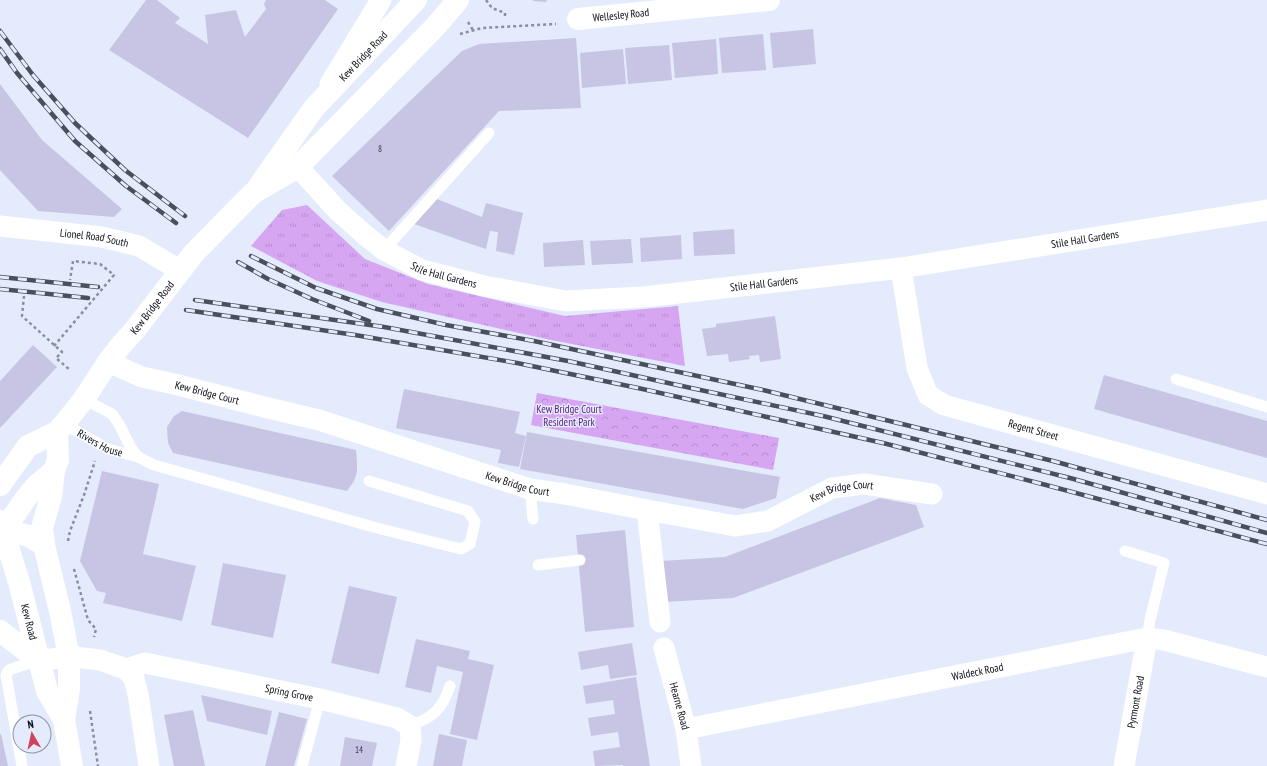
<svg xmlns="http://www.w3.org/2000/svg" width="1267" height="766" font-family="'PT Sans Narrow',sans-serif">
	<defs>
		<pattern id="grass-tufts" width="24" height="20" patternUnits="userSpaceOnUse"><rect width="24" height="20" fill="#d6a6f3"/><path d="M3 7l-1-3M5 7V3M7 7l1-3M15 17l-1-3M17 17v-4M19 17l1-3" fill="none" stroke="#b68ed0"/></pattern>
		<pattern id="park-crowns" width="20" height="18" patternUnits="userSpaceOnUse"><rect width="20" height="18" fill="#d6a6f3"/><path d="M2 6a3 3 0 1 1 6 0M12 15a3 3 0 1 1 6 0" fill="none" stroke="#b68ed0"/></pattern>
	</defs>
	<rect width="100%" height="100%" fill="#e4ebfd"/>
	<path fill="url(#grass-tufts)" d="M307 205 365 259 428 284 565 316 678 306 685 366 546 339 382 302 317 281 251 246 282 210Z"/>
	<path fill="url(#park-crowns)" d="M537 393 779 438 773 470 531 425Z"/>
	<g fill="#c8c4e3">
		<path d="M146 0H157L180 18 175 23 208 44 205 15 236 10 245 37 266 9 264 4 266 0H325L338 9 248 138 109 50Z"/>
		<path d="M533 0H547L546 2 533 1Z"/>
		<path d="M813 29 816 64 773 68 770 33Z"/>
		<path d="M763 34 766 70 722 73 719 38Z"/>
		<path d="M576 38 581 108 499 111 389 231 332 176 462 51 479 44Z"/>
		<path d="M716 39 718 74 675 78 672 43Z"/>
		<path d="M669 45 672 80 628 84 625 48Z"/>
		<path d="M623 49 626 84 582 88 580 53Z"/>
		<path d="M0 84 42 140 122 209 114 217 38 211 0 170Z"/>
		<path d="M437 199 482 217 486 203 523 213 514 255 496 251 498 232 490 231 486 249 468 243 414 224Z"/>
		<path d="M734 229 735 254 694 256 693 232Z"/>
		<path d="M681 235 682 259 641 262 640 238Z"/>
		<path d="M631 239 633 263 592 265 590 241Z"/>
		<path d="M583 240 585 265 544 267 543 243Z"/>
		<path d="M775 316 781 359 760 362 759 355 749 356 750 359 729 362 728 354 707 356 702 329 716 327V324Z"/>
		<path d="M33 345 57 367 0 428V381Z"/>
		<path d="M1104 375 1267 421V458L1094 409Z"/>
		<path d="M404 389 520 412 515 433 526 436 519 467 498 463 501 450 396 428Z"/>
		<path d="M182 411 356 450 357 462V472L354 481 347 491 173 453 168 443 167 427 174 416Z"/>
		<path d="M527 432 780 477 776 498 743 509 520 469Z"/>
		<path d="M102 471 159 484 143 554 196 566 182 621 103 603 106 593 97 591 80 561Z"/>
		<path d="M880 498 916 505 924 527 733 598 664 602 661 561 725 557Z"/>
		<path d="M625 530 634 627 585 632 576 535Z"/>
		<path d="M223 563 286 575 273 638 211 625Z"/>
		<path d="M349 586 397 597 379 674 331 663Z"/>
		<path d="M416 639 470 651 468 659 494 665 477 740 450 734 463 672 437 666 431 693 405 687Z"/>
		<path d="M632 643 637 675 610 679 608 665 581 670 578 652Z"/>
		<path d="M636 677 650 766H623V765L595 766 593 751 620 747 618 732 591 736 588 718 615 714 613 700 586 704 583 686Z"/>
		<path d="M201 695 272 711 267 735 207 721Z"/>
		<path d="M193 710 205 766H174L164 715Z"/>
		<path d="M279 712 307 719 294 766H265Z"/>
		<path d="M0 734H1L8 766H0Z"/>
		<path d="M439 734 467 740 462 766H433Z"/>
		<path d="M345 737 377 743 372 766H340Z"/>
	</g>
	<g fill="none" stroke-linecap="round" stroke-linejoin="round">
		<g stroke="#8a8f9e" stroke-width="2.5" stroke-dasharray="3 3" stroke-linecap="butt">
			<path d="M486 0 492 8 505 13V16"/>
			<path d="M468 22 473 30"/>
			<path d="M460 34 482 28 556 24"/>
			<path d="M24 296 22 316 62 352 56 358 70 370"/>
			<path d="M54 346 114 275 100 264 73 261 70 280"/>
			<path d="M68 541 70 531 84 495 95 461"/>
			<path d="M74 569 88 620 96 629 94 637"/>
			<path d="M90 711 98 766"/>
		</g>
		<g stroke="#fff" stroke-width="11">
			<path d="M384 250 489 133"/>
			<path d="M1176 379 1267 407"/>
			<path id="s1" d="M64 424 108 449 138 457 131 448 119 424 112 414 84 399"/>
			<path d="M138 457 154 465 377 528 461 549 470 544 475 522 468 511 369 481"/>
			<path d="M530 489 533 519"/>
			<path d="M1125 551 1164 563 1150 620 1147 638"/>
			<path d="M538 565 580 560"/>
			<path d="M410 726C433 717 442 710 450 686"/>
			<path d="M22 766 6 675 9 670 38 660"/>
			<path d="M302 766 320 699"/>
		</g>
		<g stroke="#fff" stroke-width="21">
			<path d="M330 84 381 0"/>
			<path id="s2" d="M298 167 338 211 365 235 384 250 422 270 484 286 566 301 643 297 901 268 1267 210"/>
			<path id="s3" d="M0 226 102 237 139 246 181 271"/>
			<path id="s4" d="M901 268 917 368 928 395 944 405 1267 494"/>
			<path id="s5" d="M108 362 142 377 174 384 268 408 319 420 530 489 565 494 647 510 735 526 768 521 832 488 864 484 932 494"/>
			<path d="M647 510 660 622"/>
			<path id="s6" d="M664 648 686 729 691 766"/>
			<path d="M38 660 75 657 91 659 100 660 126 669 134 679 138 694 149 766"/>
			<path id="s7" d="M126 669 145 663 320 699 397 718 410 726 411 740 406 766"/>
			<path id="s8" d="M686 729 1147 638 1164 640 1267 667"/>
			<path id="s9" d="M1124 766 1147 638"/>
		</g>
		<g stroke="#fff" stroke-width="22">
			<path id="s10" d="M578 19 769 0"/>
			<path d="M0 529 29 536 44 545"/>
			<path d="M0 536 26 498 36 486 54 471"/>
		</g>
		<g stroke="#fff" stroke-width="22">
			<path id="s11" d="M259 186 314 108 416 0"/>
			<path d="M57 432 58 460 54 471 51 496 42 528 44 545 60 611 69 657V689L64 720 72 766"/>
			<path id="s12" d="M0 485 28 446 57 432 64 424 84 399 108 362 122 344 134 331 194 253 253 193 298 167 435 27 458 0"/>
			<path id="s13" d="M0 521 19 582 47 691 64 720"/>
			<path d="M0 631 38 660"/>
		</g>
		<defs>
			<g id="rail">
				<path d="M0 31 33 75 75 123 125 170 185 216"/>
				<path d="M0 49 17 73 75 141 126 186 176 223"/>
				<path d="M251 256 316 288 377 309 446 325 534 341 763 390 1053 461 1267 520"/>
				<path d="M238 262 268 279 312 299 369 321"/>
				<path d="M0 277 98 287"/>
				<path d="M0 289 88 298"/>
				<path d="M195 300 384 327 568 361 691 388 823 416 1070 478 1267 533"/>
				<path d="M186 310 355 335 517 363 638 388 883 443 1046 485 1267 544"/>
			</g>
		</defs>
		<use href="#rail" stroke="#4a4f5b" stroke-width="4.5"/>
		<use href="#rail" stroke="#e4ebfd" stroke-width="3" stroke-dasharray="9" stroke-linecap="butt"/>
	</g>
	<g text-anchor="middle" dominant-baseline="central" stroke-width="3" stroke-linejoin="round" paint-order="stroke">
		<g font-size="9" fill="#393b49">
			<text x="380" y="148">8</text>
			<text x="359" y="749">14</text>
		</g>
		<g font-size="11" fill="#090d16" stroke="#e4ebfd">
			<text stroke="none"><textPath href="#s10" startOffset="43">Wellesley Road</textPath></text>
			<text stroke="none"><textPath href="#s11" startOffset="167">Kew Bridge Road</textPath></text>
			<text stroke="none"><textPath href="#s3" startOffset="95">Lionel Road South</textPath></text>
			<text stroke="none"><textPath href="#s2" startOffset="833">Stile Hall Gardens</textPath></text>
			<text stroke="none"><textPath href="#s2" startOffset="185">Stile Hall Gardens</textPath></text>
			<text stroke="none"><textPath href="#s2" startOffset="509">Stile Hall Gardens</textPath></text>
			<text stroke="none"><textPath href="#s12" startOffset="237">Kew Bridge Road</textPath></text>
			<text stroke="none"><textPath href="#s5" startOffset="104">Kew Bridge Court</textPath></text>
			<text stroke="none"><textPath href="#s4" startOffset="242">Regent Street</textPath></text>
			<text stroke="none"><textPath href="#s1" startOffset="41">Rivers House</textPath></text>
			<text stroke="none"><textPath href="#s5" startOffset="428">Kew Bridge Court</textPath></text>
			<text stroke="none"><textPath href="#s5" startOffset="764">Kew Bridge Court</textPath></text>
			<text stroke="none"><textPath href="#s13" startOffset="105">Kew Road</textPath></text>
			<text stroke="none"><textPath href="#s8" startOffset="297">Waldeck Road</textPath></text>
			<text stroke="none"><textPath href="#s7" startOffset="167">Spring Grove</textPath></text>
			<text stroke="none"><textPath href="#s9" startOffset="65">Pyrmont Road</textPath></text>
			<text stroke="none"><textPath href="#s6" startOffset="60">Hearne Road</textPath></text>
		</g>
		<g font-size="11" fill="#5a1d78" stroke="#e4ebfd">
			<text x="569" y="409">Kew Bridge Court<tspan x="569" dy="13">Resident Park</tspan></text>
		</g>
	</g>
	<g transform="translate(32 734) rotate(351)"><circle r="19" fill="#e4ebfd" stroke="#8c92a1"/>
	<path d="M0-3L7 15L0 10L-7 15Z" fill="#d2425b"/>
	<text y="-6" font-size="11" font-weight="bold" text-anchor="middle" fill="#090d16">N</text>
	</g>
</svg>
